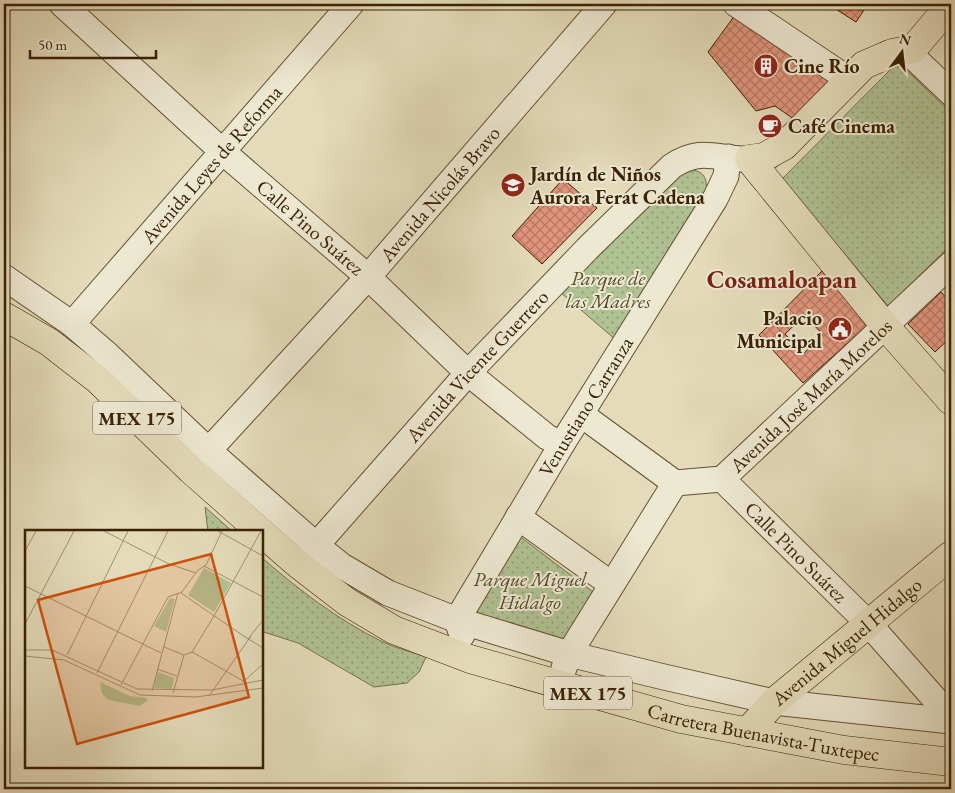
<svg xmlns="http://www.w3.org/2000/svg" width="955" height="793" font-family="'EB Garamond',serif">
	<defs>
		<pattern id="green-dots" width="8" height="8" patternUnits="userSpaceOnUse" patternTransform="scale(1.25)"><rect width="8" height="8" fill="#b0c193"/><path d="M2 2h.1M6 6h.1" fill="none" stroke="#909c76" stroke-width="1.8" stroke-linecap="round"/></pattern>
		<pattern id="building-cross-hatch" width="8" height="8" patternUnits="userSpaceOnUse" patternTransform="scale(1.25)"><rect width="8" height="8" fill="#e1957c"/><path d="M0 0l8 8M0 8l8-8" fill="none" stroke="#b77963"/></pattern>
	</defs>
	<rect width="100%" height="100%" fill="#e4dbba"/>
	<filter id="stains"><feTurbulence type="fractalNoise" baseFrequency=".004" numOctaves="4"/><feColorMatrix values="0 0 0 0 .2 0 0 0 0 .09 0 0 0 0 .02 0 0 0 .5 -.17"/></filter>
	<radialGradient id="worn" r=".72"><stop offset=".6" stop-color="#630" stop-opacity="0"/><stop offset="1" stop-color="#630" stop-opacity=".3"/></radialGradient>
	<g fill="url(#green-dots)" stroke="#75714c">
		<path d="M898 62 951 113V245L888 306 782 179Z"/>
		<path d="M689 170C704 170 708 179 706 193L616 340 560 292 682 174Z"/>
		<path d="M205 507 233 532H208Z"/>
		<path d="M518 535 593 592 566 641 473 612Z"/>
		<path d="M261 557C299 590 338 620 383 642 396 648 412 652 426 657L419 672 407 683 374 687 298 643 261 631Z"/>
	</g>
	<g fill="url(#building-cross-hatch)" stroke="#3a2104" fill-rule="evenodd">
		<path d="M828 4H868L856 22Z"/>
		<path d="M738 11 832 79 798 122 775 106 756 111 708 52Z"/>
		<path d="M563 179 597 208 542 264 512 236Z"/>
		<path d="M822 271 868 325 803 383 759 335ZM805 315 823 335 803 354 785 334Z"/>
		<path d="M941 292 951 303V337L935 352 908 324Z"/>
	</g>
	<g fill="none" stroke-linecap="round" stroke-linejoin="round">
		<defs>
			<g id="minor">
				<path id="s1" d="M62 4 223 152 368 277 468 373 547 437 562 444"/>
				<path d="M736 4 848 79"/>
				<path d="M887 54 909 53 951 93"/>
				<path d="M4 277 72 324 108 355 209 451 317 546 342 566 388 593 457 620 569 654 664 677 774 702 951 721"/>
				<path id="s2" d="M72 324 351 4"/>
				<path d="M582 415 675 483"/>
				<path id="s3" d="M198 462 368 277 604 4"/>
				<path id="s4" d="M722 479 868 623 941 706 951 711"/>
				<path d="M518 517 611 584"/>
				<path id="s5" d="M305 558 468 373 587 249 672 166C703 146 717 160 749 159 756 158 763 157 769 156"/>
				<path id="s6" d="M462 635 457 620 562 444 715 199 726 176 728 157"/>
				<path id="s7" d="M564 668 569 654 675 483 722 479 951 264"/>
			</g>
			<g id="major">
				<path d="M4 316 49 342 98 380 191 470 261 532"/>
				<path id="s8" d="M261 532 299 565 347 602 394 630 470 659 681 719 844 750 951 762"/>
				<path id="s9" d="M747 732 774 702 951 555"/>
			</g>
			<path id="highway" d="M951 4 913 49 892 53 864 65 784 146 764 157 749 159 886 327 951 401"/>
		</defs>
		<use href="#minor" stroke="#645032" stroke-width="27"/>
		<use href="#major" stroke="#3a2104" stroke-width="29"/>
		<use href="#highway" stroke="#3a2104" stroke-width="29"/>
		<use href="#minor" stroke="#ede8d2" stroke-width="25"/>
		<use href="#major" stroke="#e4dbba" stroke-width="28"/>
		<use href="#highway" stroke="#e4dbba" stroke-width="28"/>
	</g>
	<defs>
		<symbol id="building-disc" viewBox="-11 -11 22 22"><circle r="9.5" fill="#8f2418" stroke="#ede8d2"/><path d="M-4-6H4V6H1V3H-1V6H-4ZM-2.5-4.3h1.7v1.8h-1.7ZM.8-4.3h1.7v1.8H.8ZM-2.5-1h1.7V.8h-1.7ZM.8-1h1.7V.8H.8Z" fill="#fff"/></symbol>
		<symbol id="cafe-disc" viewBox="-11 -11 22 22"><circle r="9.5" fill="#8f2418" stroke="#ede8d2"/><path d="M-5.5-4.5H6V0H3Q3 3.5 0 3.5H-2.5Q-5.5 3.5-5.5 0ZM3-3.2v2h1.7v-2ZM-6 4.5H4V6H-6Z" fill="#fff"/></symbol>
		<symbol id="school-disc" viewBox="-11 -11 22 22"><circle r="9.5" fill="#8f2418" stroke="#ede8d2"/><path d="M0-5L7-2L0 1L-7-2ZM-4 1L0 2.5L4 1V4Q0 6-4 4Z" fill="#fff"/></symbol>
		<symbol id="civic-disc" viewBox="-11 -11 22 22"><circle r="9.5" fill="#8f2418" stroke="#ede8d2"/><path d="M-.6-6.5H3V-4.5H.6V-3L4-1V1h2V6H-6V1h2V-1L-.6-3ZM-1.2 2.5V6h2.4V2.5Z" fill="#fff"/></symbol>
	</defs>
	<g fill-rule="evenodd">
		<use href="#building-disc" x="752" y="52" width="28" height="28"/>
		<use href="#cafe-disc" x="756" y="112" width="28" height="28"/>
		<use href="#school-disc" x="499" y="171" width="28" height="28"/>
		<use href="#civic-disc" x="826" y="315" width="28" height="28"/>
	</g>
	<g text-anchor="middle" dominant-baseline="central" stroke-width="4" stroke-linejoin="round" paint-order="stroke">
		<g fill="#ede8d2" stroke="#705d42" stroke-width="1">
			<rect x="93" y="401.5" width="88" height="33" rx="4"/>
			<rect x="544" y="676.5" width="88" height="33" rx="4"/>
		</g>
		<g font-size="19" font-weight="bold" fill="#3a2104">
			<text x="137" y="418">MEX 175</text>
			<text x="588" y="693">MEX 175</text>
		</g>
		<g font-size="20" font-weight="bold" fill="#3a2104" stroke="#ede8d2" text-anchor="start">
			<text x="784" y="66">Cine Río</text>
			<text x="788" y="126">Café Cinema</text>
			<text x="530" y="174">Jardín de Niños<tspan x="530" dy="23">Aurora Ferat Cadena</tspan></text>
			<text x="822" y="318" text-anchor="end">Palacio<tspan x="822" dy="23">Municipal</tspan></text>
		</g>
		<g font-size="20" fill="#3a2104" stroke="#ede8d2">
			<text stroke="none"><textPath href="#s2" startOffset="212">Avenida Leyes de Reforma</textPath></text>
			<text stroke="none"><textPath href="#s3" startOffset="361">Avenida Nicolás Bravo</textPath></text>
			<text stroke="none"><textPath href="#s1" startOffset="334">Calle Pino Suárez</textPath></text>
			<text stroke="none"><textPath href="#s5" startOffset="258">Avenida Vicente Guerrero</textPath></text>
			<text stroke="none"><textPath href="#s7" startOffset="385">Avenida José María Morelos</textPath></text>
			<text stroke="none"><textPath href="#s6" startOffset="265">Venustiano Carranza</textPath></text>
			<text stroke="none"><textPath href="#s4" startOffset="104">Calle Pino Suárez</textPath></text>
			<text stroke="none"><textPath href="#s9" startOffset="135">Avenida Miguel Hidalgo</textPath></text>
			<text stroke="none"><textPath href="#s8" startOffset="550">Carretera Buenavista-Tuxtepec</textPath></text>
		</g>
		<g font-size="20" font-style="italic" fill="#584928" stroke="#ede8d2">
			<text x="608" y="278">Parque de<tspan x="608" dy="23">las Madres</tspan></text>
			<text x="530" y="579">Parque Miguel<tspan x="530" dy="23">Hidalgo</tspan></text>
		</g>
		<g font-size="25" font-weight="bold" fill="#7a1f14" stroke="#ede8d2">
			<text x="782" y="279">Cosamaloapan</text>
		</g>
	</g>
	<g transform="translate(25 530)">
		<rect width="238" height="238" fill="#e4dbba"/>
		<path d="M179 38 206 53 189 82 163 65ZM145 68 150 69 141 102 129 96ZM133 142 149 148 147 159 128 158ZM75 152 105 166 122 168V171L114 176 84 170 77 164Z" fill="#b0c193"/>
		<path fill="none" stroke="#a09171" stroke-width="1" d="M79 1 144 34 171 43M193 1 238 26M197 1 181 35 173 40 156 63 223 109 238 90M0 21 11 1M179 36 238 67M0 56 136 123M0 94 49 1M222 108 238 118M139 117 159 125M0 120H27L112 159 187 160 238 150M167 122 222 153M42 125 103 1M0 126 39 130 115 165 171 167 238 158M132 139 152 146M72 143 143 1M218 152 238 134M96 155 143 67 157 62M127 161 153 63M148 163 159 125 167 122 189 86 236 1M184 166 226 106"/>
		<path fill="#ce510b" fill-opacity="0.15" stroke="#ce510b" stroke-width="2.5" d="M186 24 224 167 52 214 13 70Z"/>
		<rect width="238" height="238" fill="none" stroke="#3a2104" stroke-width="2.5"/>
	</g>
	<rect width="955" height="793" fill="none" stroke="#e4dbba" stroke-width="20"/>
	<rect x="5" y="5" width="945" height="783" fill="none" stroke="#3a2104" stroke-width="2.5"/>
	<rect x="10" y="10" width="935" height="773" fill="none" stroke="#3a2104"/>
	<g transform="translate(902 52) rotate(15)" stroke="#ede8d2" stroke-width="4" paint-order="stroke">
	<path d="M0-4L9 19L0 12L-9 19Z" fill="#3a2104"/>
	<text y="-8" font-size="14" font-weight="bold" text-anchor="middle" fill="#3a2104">N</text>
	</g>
	<path d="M30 50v8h126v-8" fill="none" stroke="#3a2104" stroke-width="2.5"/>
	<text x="38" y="50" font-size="15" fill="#3a2104" stroke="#ede8d2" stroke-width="4" paint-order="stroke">50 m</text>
	<rect width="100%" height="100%" filter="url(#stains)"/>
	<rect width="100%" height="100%" fill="url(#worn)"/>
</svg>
